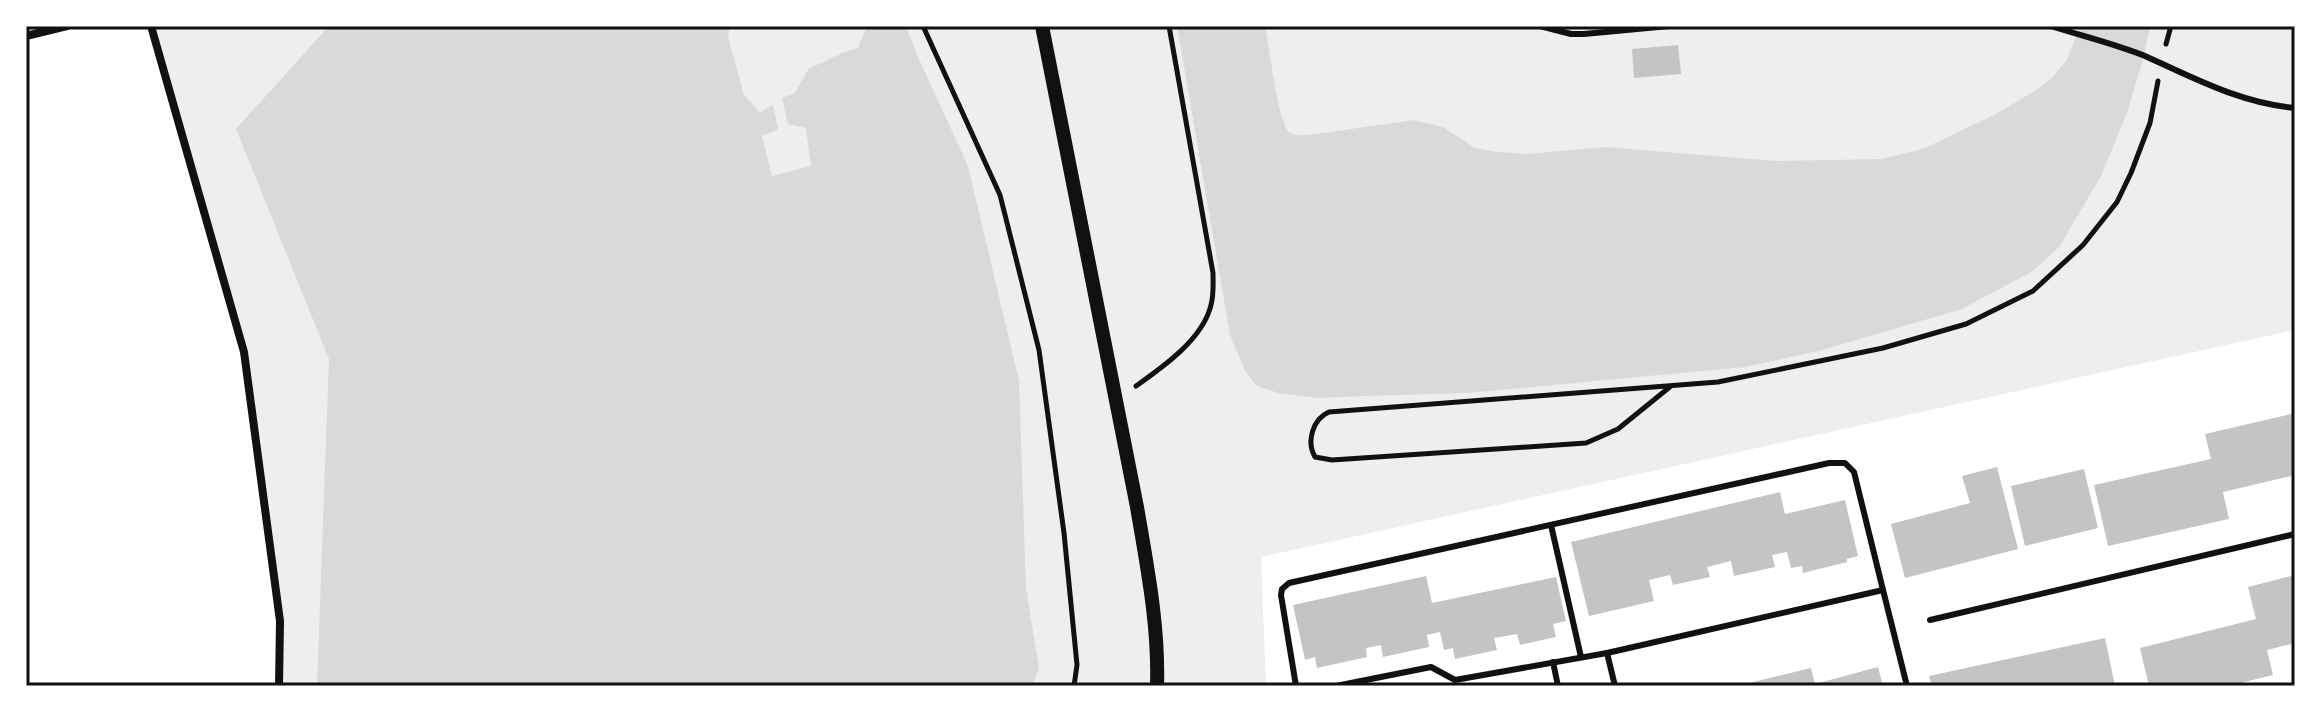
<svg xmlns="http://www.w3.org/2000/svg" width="2321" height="712" font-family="'Sofia Sans Condensed',sans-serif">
	<rect width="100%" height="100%" fill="#fff"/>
	<path fill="#eee" d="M151 26H2295V330L1261 557 1266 686H279L280 621 244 352Z"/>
	<g fill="#d9d9d9">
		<path d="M329 26H730L728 37 744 95 760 113 773 105 778 129 762 136 772 176 811 166 806 128 788 124 782 98 795 93 809 68C826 62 840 52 858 48L867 26H906L918 57 968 166 1019 381 1026 588 1039 669 1032 686H317L329 359 236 129Z"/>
		<path d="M1177 26H1265C1269 44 1278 125 1290 133 1295 136 1303 135 1309 135L1414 120 1443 127 1475 148 1497 152 1527 154 1604 147 1775 161 1881 159 1923 149 1996 114 2036 90 2051 79 2067 60 2080 26H2150L2144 56 2127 113 2101 176 2059 247 2033 271 1962 309 1819 351 1745 367 1467 393 1366 396 1316 398 1278 393 1263 388 1255 384 1245 371 1230 335Z"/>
	</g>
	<g fill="#c4c4c4">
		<path d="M1678 45 1681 74 1634 78 1632 49Z"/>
		<path d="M2295 413V475L2223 492 2229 519 2108 546 2094 485 2211 459 2205 434Z"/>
		<path d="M1997 467 2018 549 1905 578 1891 524 1970 503 1962 476Z"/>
		<path d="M2084 469 2098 528 2025 546 2011 486Z"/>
		<path d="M1780 492 1785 514 1845 500 1858 556 1847 559V562L1803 573 1802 566 1791 568 1787 552 1772 555 1775 567 1734 576 1731 561 1707 567 1710 577 1673 585 1670 575 1649 580 1654 601 1589 616 1571 542Z"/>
		<path d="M2295 575V643L2267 650 2273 675 2228 686H2149L2140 648 2256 619 2248 587Z"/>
		<path d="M1426 576 1432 603 1556 577 1566 621 1553 624 1556 637 1520 645 1517 634 1494 638 1497 650 1455 659 1453 648 1444 650 1440 632 1427 635 1429 647 1383 657 1381 645 1366 648 1367 657 1317 668 1315 657 1305 660 1293 605Z"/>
		<path d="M2105 638 2115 686H1932L1929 676Z"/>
		<path d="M1878 667 1883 686H1749V683L1811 668 1815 684Z"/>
	</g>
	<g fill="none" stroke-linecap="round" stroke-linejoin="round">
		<g stroke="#111" stroke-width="5">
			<path d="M923 26 1000 195 1039 350 1064 533 1077 665 1074 686"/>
			<path d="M2166 44 2171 26"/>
			<path d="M1136 386C1163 367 1203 339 1211 305 1214 294 1213 284 1213 273L1169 26"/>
			<path d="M1671 386 1618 429 1586 443 1332 460 1315 457C1306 441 1313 419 1329 412L1718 382 1883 348 1966 324 2033 291 2083 245 2117 202 2131 173 2150 123 2158 81"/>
		</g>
		<g stroke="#111" stroke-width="6">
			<path d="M1540 26 1571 34H1584L1669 26"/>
			<path d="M2051 26C2082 36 2115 44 2145 56 2194 78 2240 103 2295 108"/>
			<path d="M1551 525 1581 657"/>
			<path d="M1930 620 2295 534"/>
			<path d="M1607 653 1615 686"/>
			<path d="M1553 662 1558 686"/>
			<path d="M1296 686 1281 595 1282 589 1289 583 1829 463H1845L1854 472 1883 590"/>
			<path d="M1336 686 1431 667 1455 680 1607 653 1883 590 1907 686"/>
		</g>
		<g stroke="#111" stroke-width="8">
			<path d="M151 26 244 352 280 621 279 686"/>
			<path d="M26 36 67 26"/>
		</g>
		<path stroke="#111" stroke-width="14" d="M1042 26 1137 507C1147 566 1159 626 1157 686"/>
	</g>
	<rect width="2321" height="712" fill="none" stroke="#ffffff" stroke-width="56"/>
	<rect x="28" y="28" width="2265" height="656" fill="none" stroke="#111" stroke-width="3"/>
</svg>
